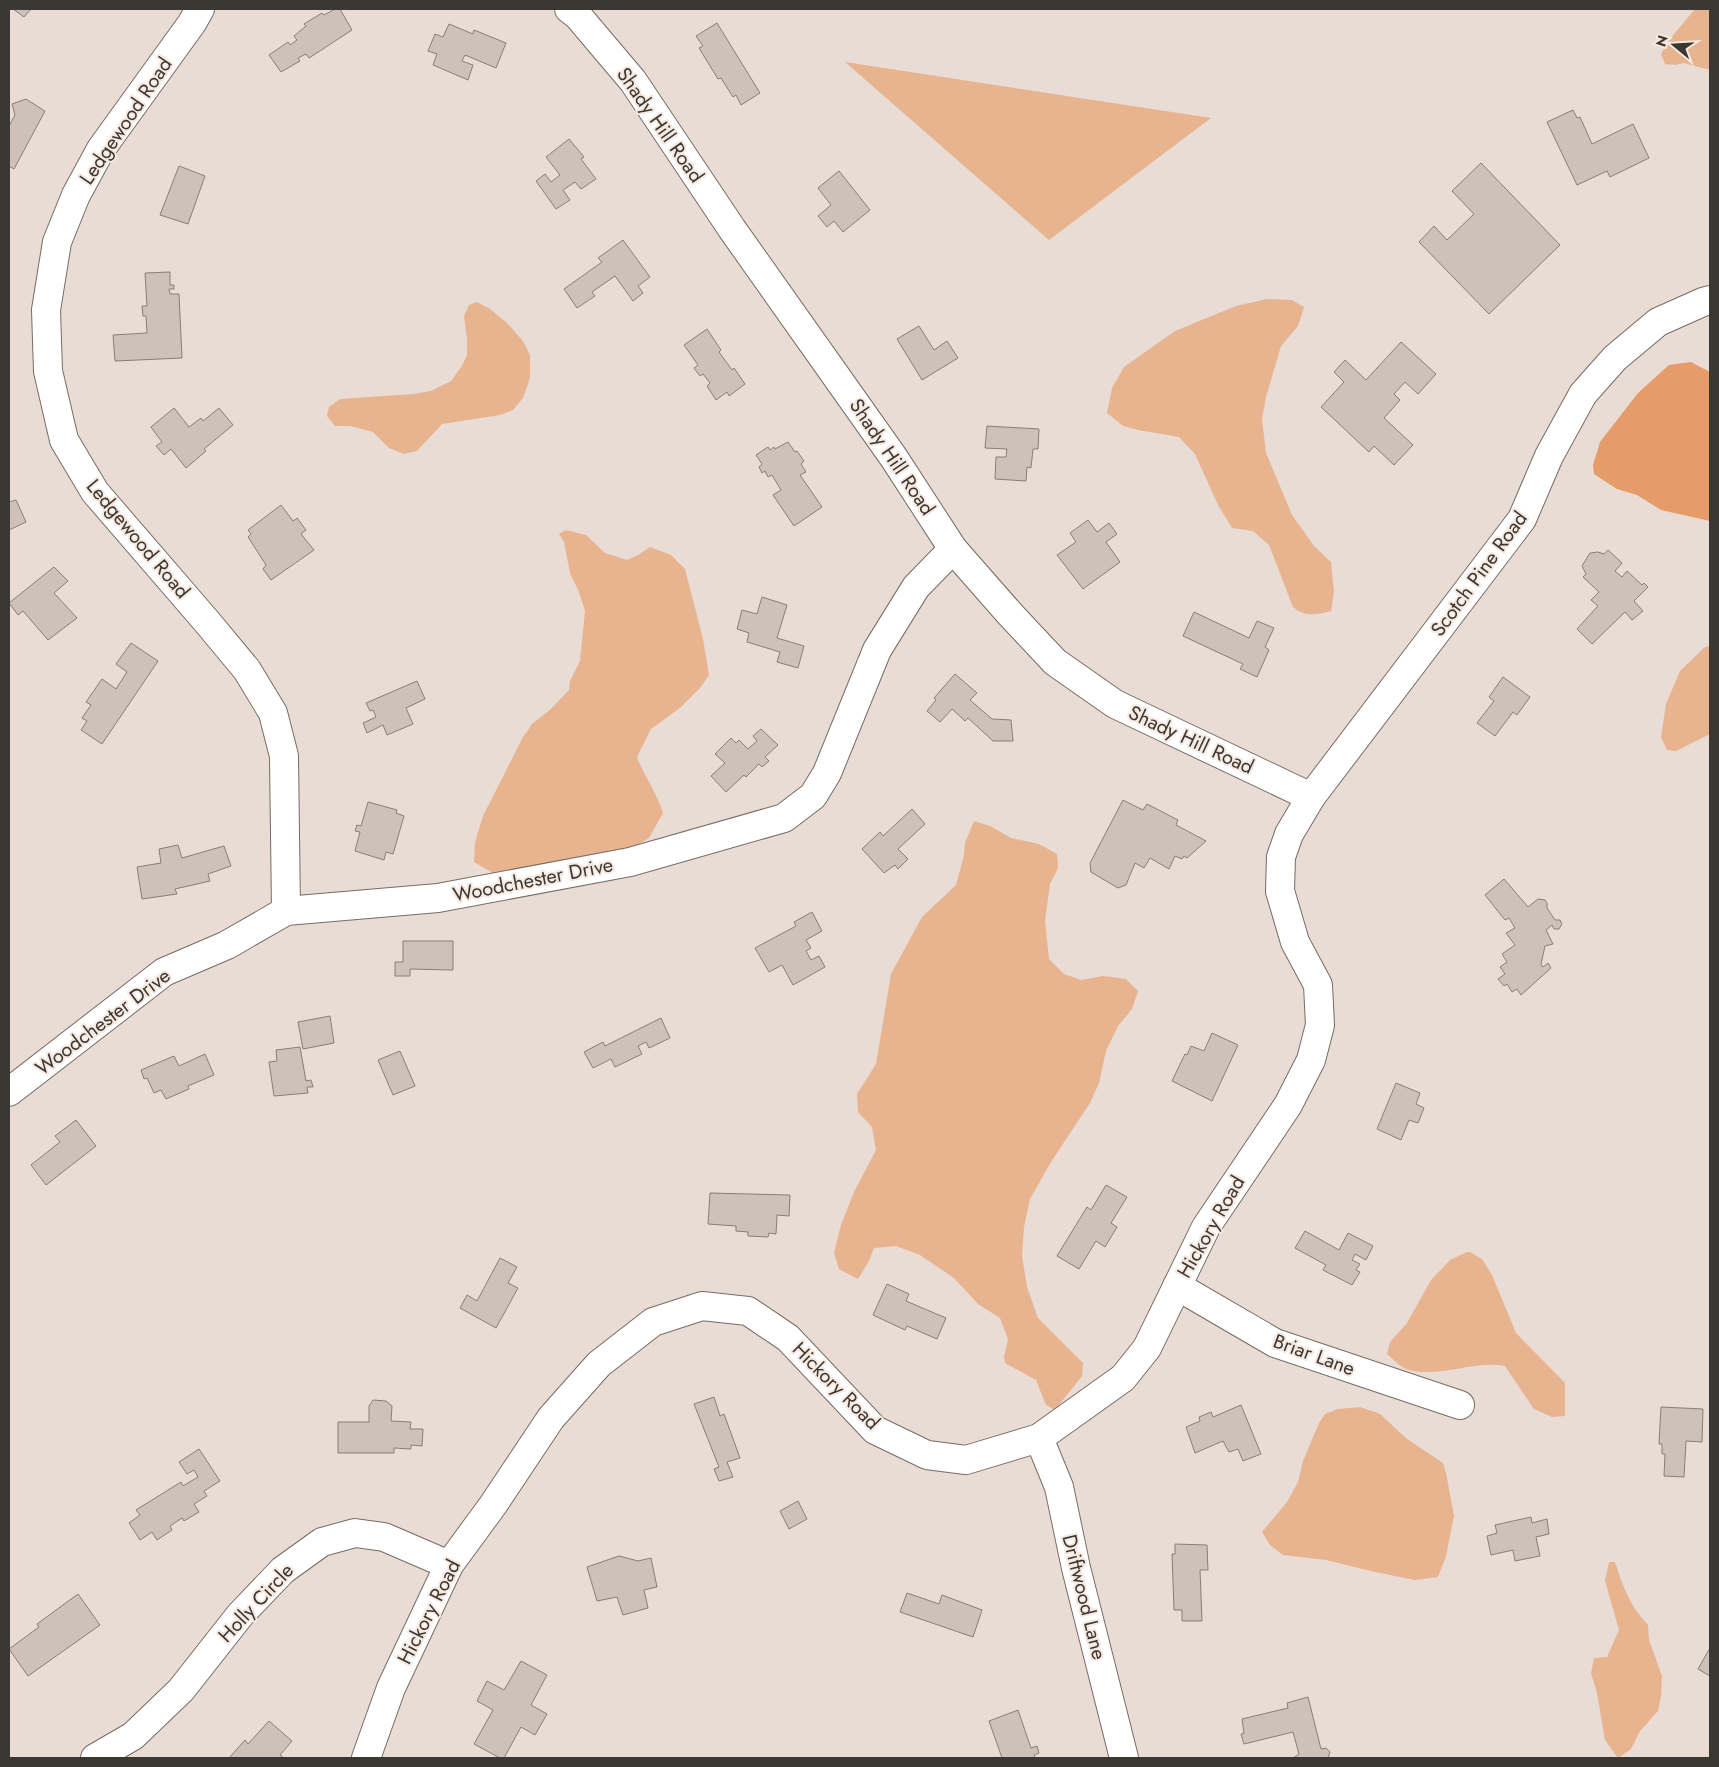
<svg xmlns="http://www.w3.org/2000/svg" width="1719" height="1767" font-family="Jost,sans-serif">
	<rect width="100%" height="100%" fill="#e8dcd4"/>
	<g fill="#e8b38f">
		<path d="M1695 9H1710V70L1684 63 1675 65 1665 64 1661 54 1670 39Z"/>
		<path d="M845 62 1211 118 1049 240Z"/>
		<path d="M1267 299 1292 300 1304 307 1298 326 1281 346 1266 397 1262 419 1266 453 1292 515 1314 546 1331 562 1334 592 1331 611C1317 615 1305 617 1293 607L1269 545 1253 531 1232 528 1218 505 1195 454 1179 437 1138 430 1123 426 1107 413 1112 388 1124 367 1175 331 1236 306Z"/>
		<path d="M477 302 490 309 507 323 523 341 530 355V378L523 398 513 410 500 415 442 424 417 451 404 454 389 448 373 432 350 426H335L327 416 329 407 340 399 413 394 431 391 451 381 462 366 467 355V339L464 316 469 305Z"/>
		<path d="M566 530 586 535 605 553 627 560 638 555 650 547 671 555 685 569 703 639 709 675 700 688 680 708 651 729 637 757C644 776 657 793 663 813L649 838 634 847 591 859 498 876 474 862 475 842 483 816 522 739 532 724 551 709 569 690 570 681 580 661 585 611 579 592 570 573 564 542 559 534Z"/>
		<path d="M1710 646V734L1676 751 1667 750 1661 737 1666 704 1680 671 1705 647Z"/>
		<path d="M974 821 990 826 1011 838 1039 844 1057 854 1058 868 1050 884 1045 921 1049 959 1064 974 1081 980 1103 976 1126 979 1138 991 1132 1009 1118 1026 1106 1051 1099 1083 1090 1103 1051 1162 1030 1199 1024 1227 1022 1256 1027 1287 1038 1318 1083 1363 1082 1376 1055 1410 1046 1405 1036 1380 1005 1363 1004 1357 1008 1339 1000 1318 978 1304 954 1278 920 1255 896 1246 874 1248 869 1261 858 1279 839 1269 834 1253 841 1225 854 1192 876 1150 872 1127 858 1112 857 1094 876 1064 891 974 922 917 956 885 964 855 965 843Z"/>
		<path d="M1467 1252H1470L1482 1259 1492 1275 1516 1333 1565 1383V1416L1552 1417 1534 1409 1505 1366C1474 1360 1441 1378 1409 1370 1401 1368 1393 1359 1387 1354L1390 1342 1407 1323 1431 1280 1450 1260Z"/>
		<path d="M1360 1407 1380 1414 1407 1439 1443 1463 1446 1473 1454 1516 1446 1556 1438 1577 1415 1580 1375 1572 1326 1560 1283 1555 1270 1545 1262 1532 1287 1502 1298 1482 1303 1461 1319 1423 1325 1414 1338 1409Z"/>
		<path d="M1609 1562H1615C1622 1585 1631 1608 1648 1625L1649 1640 1662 1676 1661 1696 1658 1711 1640 1731 1631 1749 1618 1758 1605 1740 1597 1693 1591 1673 1594 1658 1607 1657 1619 1630 1605 1581Z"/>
	</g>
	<path fill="#e59c68" d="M1691 362 1710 372V521L1661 510 1637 495 1617 489 1594 474 1593 465 1600 442 1638 393 1669 365Z"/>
	<g fill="#cec1b9" stroke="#897e77">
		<path d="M13 9H31L24 17Z"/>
		<path d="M335 9H340L352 30 309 58 306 54 298 58 300 61 281 72 269 55 288 42 290 45 297 40 294 36 306 26 304 24 322 13 324 15Z"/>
		<path d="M717 23 760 93 741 105 736 95 733 97 721 78 718 79 699 48 703 46 696 36Z"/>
		<path d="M449 24 473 34 474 30 506 43 496 68 465 55 462 61 473 65 468 80 433 65 437 54 428 51 435 34 443 37Z"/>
		<path d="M26 99 45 111 14 169 9 166V126L15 115 12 104Z"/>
		<path d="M1573 110 1577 118 1580 117 1592 144 1633 124 1649 158 1610 177 1607 171 1577 185 1547 122Z"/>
		<path d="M569 139 584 157 581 159 596 179 581 189 575 182 563 190 570 200 556 209 536 181 545 174 551 182 560 175 546 157Z"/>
		<path d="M1481 163 1560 245 1489 314 1419 242 1434 226 1447 240 1474 214 1452 191Z"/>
		<path d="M179 166 205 176 188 224 160 215Z"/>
		<path d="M839 171 870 210 843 232 834 221 827 227 818 216 831 205 818 188Z"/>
		<path d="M623 240 650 277 638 286 643 293 633 301 615 276 592 292 595 296 577 308 564 289 602 262 598 258Z"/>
		<path d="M170 272V285H174V289H169L170 294H179L182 358 115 361 113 335 147 333 146 316H143L142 306H147L145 273Z"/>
		<path d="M919 326 934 350 947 341 958 358 922 380 897 339Z"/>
		<path d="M707 329 721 350 719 352 732 370 734 368 745 384 729 396 727 392 716 400 707 386 710 383 703 374 700 376 694 368 698 365 684 345Z"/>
		<path d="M1401 342 1436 374 1418 394 1405 382 1394 394 1400 400 1384 418 1413 445 1394 465 1374 446 1369 452 1321 407 1344 382 1334 372 1345 360 1366 380Z"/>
		<path d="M174 408 189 427 201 418 203 421 219 408 233 425 204 449 206 451 186 468 171 449 164 455 156 446 162 442 151 427Z"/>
		<path d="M987 426 1039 429 1038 449H1033L1031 468 1027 467 1026 481 995 479 996 457H1006L1007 449 985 448Z"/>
		<path d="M788 442 795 452 797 451 804 461 801 464 806 472 800 475 822 507 794 526 773 495 781 490 772 475 768 477 765 471 762 473 759 467 762 464 756 455 768 447 770 450 774 447 775 449Z"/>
		<path d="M16 500 26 522 9 530V502Z"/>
		<path d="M281 505 293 521 297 518 306 530 301 534 314 550 271 580 263 569 266 565 248 537 251 534 248 530Z"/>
		<path d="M1088 520 1097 532 1109 523 1117 534 1106 542 1120 562 1083 589 1057 555 1076 542 1070 533Z"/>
		<path d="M1608 550 1622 563 1615 571 1622 577 1627 571 1642 585 1644 583 1648 587 1634 601 1643 611 1632 620 1625 612 1592 644 1577 629 1598 606 1591 600 1599 592 1583 577 1586 574 1582 566 1590 553 1598 552 1604 554Z"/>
		<path d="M54 567 68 581 54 593 77 618 48 640 23 611 18 615 9 603Z"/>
		<path d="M762 597 787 605 777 638 804 646 798 668 777 662 780 652 747 642 749 633 737 629 742 610 757 614Z"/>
		<path d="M1194 612 1249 638 1257 621 1274 628 1265 647 1269 650 1257 677 1240 669 1243 664 1183 636Z"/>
		<path d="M131 643 158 661 102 744 81 730 87 721 82 718 91 705 86 702 102 679 116 689 127 672 116 664Z"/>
		<path d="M955 674 977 693 970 700 992 719 1011 720 1013 741H993L968 718 965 721 952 709 940 722 927 711 936 700 934 698Z"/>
		<path d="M1503 677 1530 697 1517 715 1513 712 1495 736 1477 723 1494 701 1489 697Z"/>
		<path d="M417 681 425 699 406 708 413 724 387 735 383 725 367 733 363 723 376 717 373 710 370 711 366 703Z"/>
		<path d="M761 729 778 745 765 757 769 761 762 767 759 764 746 777 744 775 726 792 711 776 725 763 715 754 731 738 736 743 739 740 748 749 757 741 753 736Z"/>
		<path d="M1123 800 1143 810 1147 804 1178 820 1176 825 1206 841 1187 858 1184 856 1182 859 1175 856 1169 869 1150 858 1144 868 1135 863 1126 885 1118 888 1091 872 1090 863Z"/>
		<path d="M368 802 397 810 396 813 404 816 393 854 386 852 384 860 355 851 360 832 355 831 357 825 361 826Z"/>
		<path d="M912 809 925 824 898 849 908 859 898 869 895 865 884 873 862 849 880 832 883 836Z"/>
		<path d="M178 845 182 858 224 846 231 866 208 874 210 881 175 889 177 894 142 899 137 867 161 863 159 849Z"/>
		<path d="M1504 879 1528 907 1538 899 1545 900 1547 903V908L1555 920H1560L1562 924 1559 929H1554L1552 925 1546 930 1553 944 1545 946 1541 964 1543 967 1548 963 1551 968 1521 995 1517 989 1512 992 1507 984 1504 986 1498 979 1505 974 1500 967 1507 962 1502 954 1515 945 1506 933 1515 928 1509 918 1505 920 1485 895Z"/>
		<path d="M812 912 822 931 806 940 811 948 806 951 811 960 819 956 825 967 793 985 782 965 769 972 755 948 796 926 794 922Z"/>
		<path d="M403 941H453V970L410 969V976H395V962H403Z"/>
		<path d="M330 1016 334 1043 303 1049 298 1022Z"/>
		<path d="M661 1018 670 1038 649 1048 646 1042 638 1046 642 1054 615 1067 611 1059 593 1068 584 1052 603 1042 605 1046Z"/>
		<path d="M1212 1033 1238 1045 1212 1101 1172 1081 1185 1054 1187 1055 1191 1046 1204 1051Z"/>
		<path d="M300 1047 306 1081 311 1080 313 1087H307L308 1093 274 1096 269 1062 277 1061 276 1050Z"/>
		<path d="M400 1051 415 1086 393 1095 378 1060Z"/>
		<path d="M205 1054 214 1075 188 1086 189 1089 166 1099 161 1090 154 1093 147 1078 144 1079 141 1070 174 1056 179 1066Z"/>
		<path d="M1396 1083 1420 1093 1416 1104 1424 1108 1418 1123 1409 1120 1401 1140 1377 1129Z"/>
		<path d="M76 1120 96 1146 46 1185 31 1165 60 1142 55 1136Z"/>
		<path d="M1106 1185 1127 1197 1111 1223 1117 1227 1105 1247 1096 1241 1079 1269 1057 1256 1087 1207 1091 1210Z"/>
		<path d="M710 1193 790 1195 789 1216 777 1215 776 1234 769 1233 768 1237 748 1236V1232L736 1231V1226L708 1224Z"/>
		<path d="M1305 1231 1339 1250 1348 1233 1373 1246 1366 1260 1355 1254 1352 1260 1360 1264 1356 1270 1360 1272 1352 1285 1323 1270 1326 1265 1295 1248Z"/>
		<path d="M500 1258 517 1267 508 1283 518 1288 496 1328 460 1308 467 1295 477 1301Z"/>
		<path d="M887 1284 909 1294 906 1301 946 1318 937 1339 907 1326 905 1330 873 1315Z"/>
		<path d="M714 1397 720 1416 724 1414 740 1458 727 1462 733 1477 719 1481 714 1469 719 1467 694 1404Z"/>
		<path d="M373 1400 386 1401 392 1406 391 1421 411 1422 410 1429H423L422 1446 411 1445V1449L394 1448V1453H338V1422H369V1406Z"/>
		<path d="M1241 1405 1261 1454 1243 1461 1238 1449 1229 1452 1223 1441 1195 1453 1186 1427 1200 1421 1199 1417 1211 1412 1213 1417Z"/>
		<path d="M1661 1407 1703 1409 1702 1442 1686 1441 1684 1477 1664 1476 1665 1454H1662V1444H1659Z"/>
		<path d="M199 1449 220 1481 204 1491 207 1496 194 1504 199 1512 184 1521 182 1518 170 1526 172 1530 157 1540 152 1532 140 1540 129 1523 140 1515 136 1510 181 1482 183 1486 198 1477 194 1470 187 1474 179 1462Z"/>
		<path d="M798 1501 807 1519 789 1529 780 1511Z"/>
		<path d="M1531 1517 1532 1523 1547 1519 1549 1534 1536 1537 1540 1556 1515 1561 1513 1550 1491 1555 1487 1536 1497 1533 1495 1525Z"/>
		<path d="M1175 1544 1207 1545 1208 1570H1200L1202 1621H1182V1610H1174L1172 1554H1175Z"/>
		<path d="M619 1556 638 1561 651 1558 657 1587 644 1590 648 1608 623 1615 617 1597 597 1601 587 1567Z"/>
		<path d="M907 1593 939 1604 942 1595 982 1610 973 1637 900 1612Z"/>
		<path d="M78 1594 100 1625 28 1676 9 1649 39 1627 37 1624Z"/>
		<path d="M1710 1648V1676L1698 1669Z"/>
		<path d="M521 1661 547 1675 531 1705 547 1714 535 1735 521 1727 504 1758H500L474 1744 493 1710 477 1701 487 1681 504 1690Z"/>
		<path d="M1308 1697 1321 1749 1326 1748 1330 1752 1328 1758H1293L1299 1754 1293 1732 1244 1744 1241 1734 1244 1733 1242 1719 1288 1708 1287 1703Z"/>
		<path d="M1018 1710 1031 1748 1037 1746 1039 1753 1034 1755 1035 1758H1002L989 1721Z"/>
		<path d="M269 1721 292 1741 280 1755 284 1758H229L245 1740 248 1744Z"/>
	</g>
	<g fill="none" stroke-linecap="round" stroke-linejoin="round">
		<defs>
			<g id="minor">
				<path d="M200 9 192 23 101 149 76 195 57 242 46 310 48 371 64 440 95 492 208 623 247 670 273 713 284 756 286 911"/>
				<path d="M569 9 578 16 633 81 732 229 894 458 953 549 1010 614 1055 662 1115 704 1311 797"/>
				<path d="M9 1092 164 972 227 945 286 911 438 898 630 862 784 818 813 796 827 773 877 650 916 587 953 549"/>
				<path d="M1177 1286 1275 1343 1460 1405"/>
				<path d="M1039 1438 1059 1487 1076 1568 1124 1758"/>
				<path d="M95 1758 133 1736 181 1690 240 1615 283 1570 322 1542 355 1533 384 1537 449 1565"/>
				<path d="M366 1758 391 1688 449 1565 493 1505 551 1418 599 1364 653 1322 702 1306 748 1311 788 1338 875 1430 927 1455 966 1460 1039 1438 1123 1378 1147 1348 1206 1227 1288 1105 1311 1060 1320 1025 1318 985 1295 942 1280 891 1281 857 1289 834 1311 797 1522 519 1549 456 1583 394 1615 358 1658 322 1703 302 1710 300"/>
			</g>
		</defs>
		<use href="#minor" stroke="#776c65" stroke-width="30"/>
		<use href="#minor" stroke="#fff" stroke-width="28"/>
	</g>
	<g text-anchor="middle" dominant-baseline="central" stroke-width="4" stroke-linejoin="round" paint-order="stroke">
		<g font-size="20" fill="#3b3733" stroke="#f6e9e1">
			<text transform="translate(126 121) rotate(-56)">Ledgewood Road</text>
			<text transform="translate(660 125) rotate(55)">Shady Hill Road</text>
			<text transform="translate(892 457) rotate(56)">Shady Hill Road</text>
			<text transform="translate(138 539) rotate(50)">Ledgewood Road</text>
			<text transform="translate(1479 574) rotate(-54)">Scotch Pine Road</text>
			<text transform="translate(1191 740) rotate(25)">Shady Hill Road</text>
			<text transform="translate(533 880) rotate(-11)">Woodchester Drive</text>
			<text transform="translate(103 1022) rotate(-37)">Woodchester Drive</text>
			<text transform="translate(1211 1227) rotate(-60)">Hickory Road</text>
			<text transform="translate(1314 1355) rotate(20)">Briar Lane</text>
			<text transform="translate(836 1386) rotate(45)">Hickory Road</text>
			<text transform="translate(1084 1597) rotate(76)">Driftwood Lane</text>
			<text transform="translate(256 1603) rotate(-47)">Holly Circle</text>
			<text transform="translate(429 1612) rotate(-63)">Hickory Road</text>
		</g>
	</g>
	<rect width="1719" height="1767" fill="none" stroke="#3b3733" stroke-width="20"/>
	<g transform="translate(1674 45) rotate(288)" stroke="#f6e9e1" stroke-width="4" paint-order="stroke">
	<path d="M0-4L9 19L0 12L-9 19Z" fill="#3b3733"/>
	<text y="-8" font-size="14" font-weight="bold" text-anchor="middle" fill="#3b3733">N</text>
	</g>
</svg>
